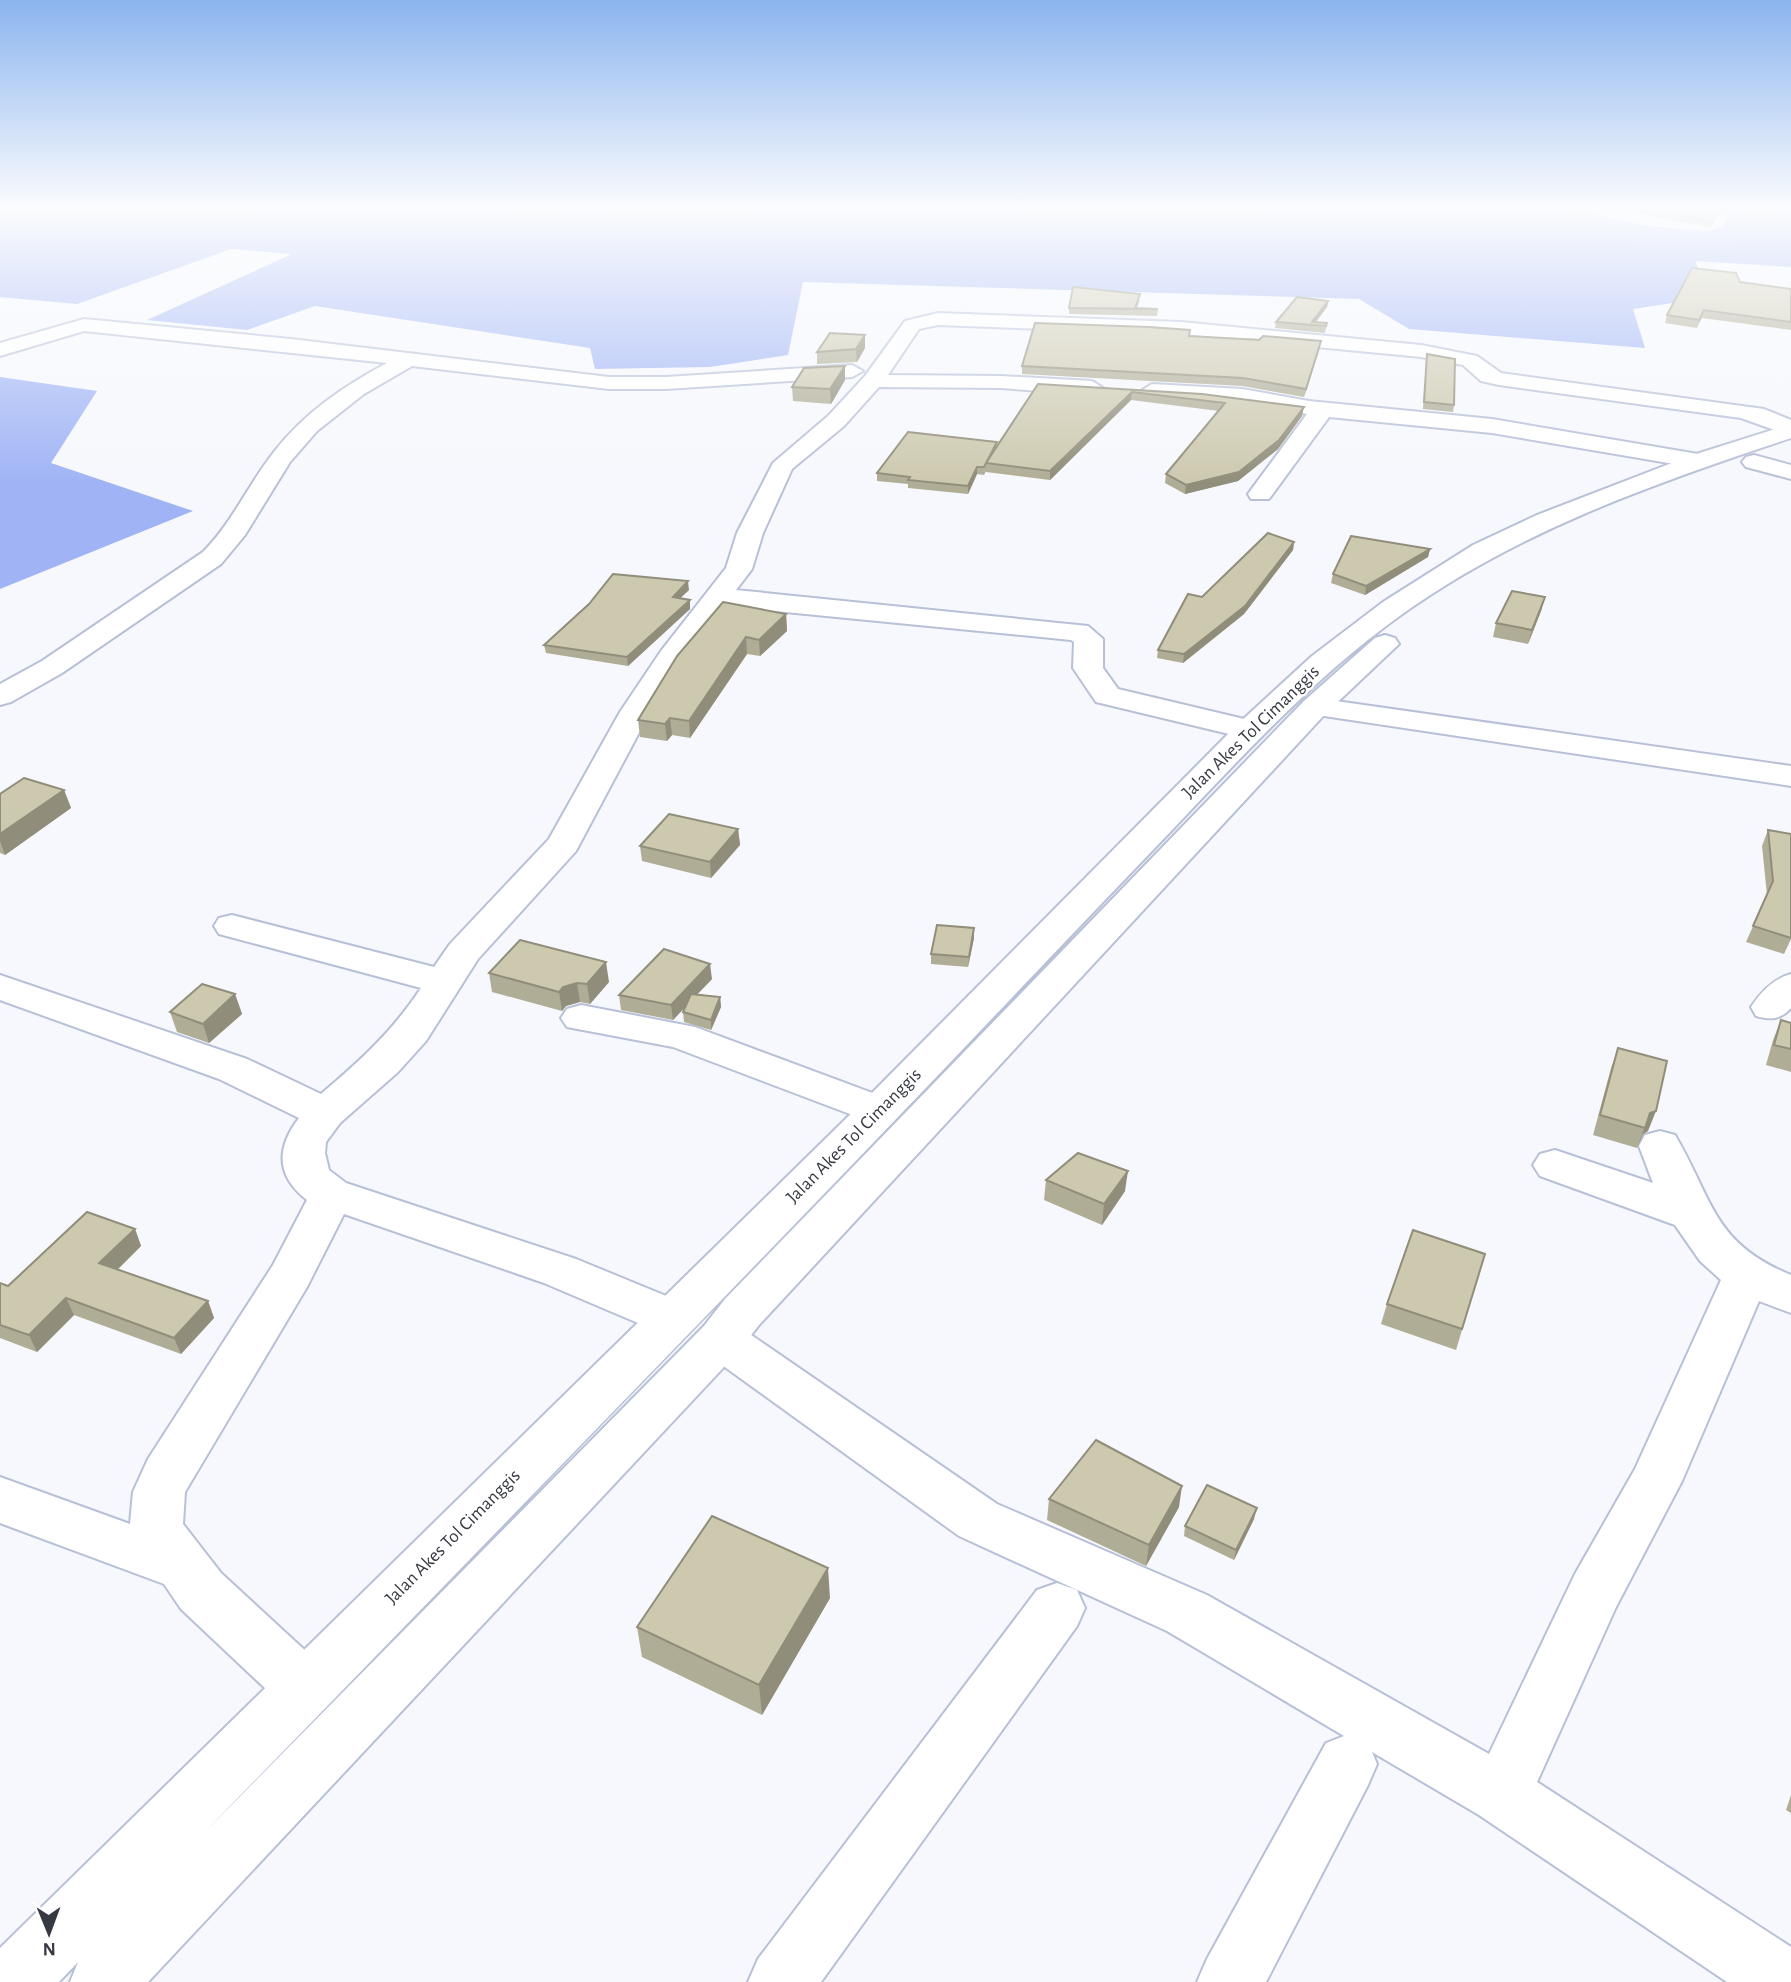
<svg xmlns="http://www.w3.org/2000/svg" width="1791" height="1982" font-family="'Alegreya Sans',sans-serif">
	<rect width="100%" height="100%" fill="#f7f8fd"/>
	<g fill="#9fb3f5">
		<path d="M0 206H1572L1579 211 1657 228 1721 232 1727 216 1707 206H1791V267L1696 261 1705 298 1633 309 1645 348 1409 329 1359 299 803 282 788 355 710 367 595 369 590 348 315 306 247 330 147 320 292 254 231 249 77 304 0 297Z"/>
		<path d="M0 377 97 391 51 463 193 511 0 589Z"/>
	</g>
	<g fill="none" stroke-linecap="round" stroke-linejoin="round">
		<g fill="#a1b5f7" fill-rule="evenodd">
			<path d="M559 206H614L610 212C595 215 578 215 563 212Z"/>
			<path d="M1531 206H1566L1597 222 1709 231 1734 222 1720 206H1749L1766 225 1762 231 1712 249 1591 238 1535 212Z"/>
		</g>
		<defs>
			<g id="minor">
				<path d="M1666 206H1697L1700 210 1692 215 1668 210Z"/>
				<path d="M938 313 1181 322 1421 345 1477 356 1501 373 1764 409 1791 420V436L1741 418 1499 385 1481 381 1463 365 1421 357 1181 334 938 325 919 329 888 375 1001 376 1092 381 1103 388 1092 395 1001 388 879 387 844 426 792 469 763 533 752 569 736 590 1088 626 1103 639V668L1118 689 1261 723 1266 730 1261 737 1250 739 1096 702 1073 668 1074 642 1071 640 725 606 683 661 650 712 576 851 478 959 426 1041 398 1072 340 1123 326 1142 325 1153 329 1170 346 1183 576 1259 688 1305 695 1318 688 1331 671 1337 544 1283 344 1214 307 1287 185 1492 183 1524 221 1573 324 1668 333 1687 324 1706 304 1714 284 1706 181 1609 164 1584 0 1523V1477L130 1524 133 1492 148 1459 273 1265 307 1200C276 1176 276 1148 299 1118L219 1079 0 1000V975L247 1059 321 1094C360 1061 393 1031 421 988L219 934 214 926 219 918 232 915 434 967 450 944 549 839 620 712 661 651 726 568 737 533 773 463 828 416 865 376 905 321Z"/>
				<path d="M84 319 291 339 609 377H666L852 365 863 371 852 377 666 389H609L412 366 364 394 317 431 290 462 245 535 221 564 62 673 11 702 0 705V684L42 661 203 552C232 523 248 485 274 452 304 413 344 386 387 363L84 331 0 356V343Z"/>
				<path d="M1152 384 1242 389 1309 401 1492 419 1698 454 1706 456 1710 461 1706 466 1698 468 1492 433 1329 417 1269 499H1251L1248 494 1307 414 1242 403 1144 396 1141 391Z"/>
				<path d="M1754 455 1791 465V479L1746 467 1742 462 1746 457Z"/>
				<path d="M1315 698 1791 766V786L1304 713 1300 707 1304 701Z"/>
				<path d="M1791 974V1008C1780 1020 1771 1020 1756 1016L1751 1007C1761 992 1773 979 1791 974Z"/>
				<path d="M581 1005 695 1027 894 1101 900 1111 894 1121 879 1125 673 1047 567 1027 561 1018 567 1009Z"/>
				<path d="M1660 1131 1675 1135C1713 1199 1712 1243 1791 1275V1313L1759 1301 1682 1481 1616 1607 1537 1782 1791 1947V1982H1727L1479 1815 1372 1752 1377 1764 1368 1785 1266 1982H1197L1207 1959 1326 1743 1344 1736 1167 1631 959 1536 704 1352 697 1339 704 1326 721 1320 738 1326 997 1504 1207 1595 1489 1754 1575 1574 1635 1469 1721 1280 1700 1261 1675 1225 1540 1176 1533 1165 1540 1154 1555 1150 1653 1183 1639 1146 1645 1135Z"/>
				<path d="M1057 1583 1077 1590 1085 1608 1077 1626 821 1982H748L758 1959 1037 1590Z"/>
			</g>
			<path id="secondary" d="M1791 424V438C1655 483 1518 531 1401 615 1316 676 1246 752 1174 828 1097 908 1021 988 944 1069 699 1325 451 1578 204 1833L704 1326 725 1299 1304 701 1375 638 1385 635 1395 638 1399 644 1326 713 759 1325 738 1352 148 1982H70L78 1962 59 1982H0V1948L864 1101 1239 723 1312 656 1383 602 1473 545 1537 515 1690 456Z"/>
		</defs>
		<use href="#minor" stroke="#b8c0d8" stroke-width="4"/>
		<use href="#secondary" stroke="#b8c0d8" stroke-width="4"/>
		<use href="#minor" fill="#fff" fill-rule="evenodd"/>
		<use href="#secondary" fill="#fff" fill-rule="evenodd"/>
	</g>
	<g fill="#b0ad96">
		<path d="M1605 206H1669L1693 212 1716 214 1711 228Z"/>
		<path d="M1740 282 1791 289V330L1702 318 1697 328 1665 323 1667 315Z"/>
		<path d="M1140 300 1137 308 1158 309 1157 316 1069 314V308Z"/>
		<path d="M1328 301 1327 307 1316 322 1327 323 1325 333 1275 328 1276 322Z"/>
		<path d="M865 335V348L857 362 817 364V352Z"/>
		<path d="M1189 336 1321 341 1319 350 1304 397 1242 386 1022 374V366Z"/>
		<path d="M1427 354 1454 405 1453 412 1423 409Z"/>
		<path d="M845 380 831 404 793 401 792 387Z"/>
		<path d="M1038 384 1202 394 1302 416 1278 449 1238 481 1185 494 1165 483 1166 474 1219 411 1131 400 1050 480 986 472V471L984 475 977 474 968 494 908 488V484L877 481V473L997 446Z"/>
		<path d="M1294 542 1293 550 1244 614 1183 663 1157 658 1158 650 1202 597Z"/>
		<path d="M1430 549 1428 557 1365 595 1331 583 1333 574Z"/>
		<path d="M689 590 680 598 690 600V609L628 666 546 653 544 645Z"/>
		<path d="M1545 597 1541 611 1528 644 1493 637 1496 623Z"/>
		<path d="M786 614 787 631 760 656 747 654 690 738 672 735 667 741 640 737 638 720 677 656Z"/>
		<path d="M64 790 71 808 5 855 0 853V794Z"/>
		<path d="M738 829 740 845 711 878 642 861 640 846Z"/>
		<path d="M1768 830 1791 834V939L1784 954 1746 942 1767 895 1762 846Z"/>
		<path d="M974 938 968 967 931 964V954Z"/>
		<path d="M489 973 609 982 590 1004 580 1002 566 1006 562 1011 492 992Z"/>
		<path d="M712 979 697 994 720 997 721 1007 711 1030 684 1022 683 1012 685 1007 673 1020 621 1010 619 995Z"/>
		<path d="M235 994 242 1014 209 1043 177 1032 170 1012Z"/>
		<path d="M1781 1020 1791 1023V1072L1766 1065 1773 1040Z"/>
		<path d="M1618 1048 1648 1131 1643 1134 1637 1148 1593 1135 1611 1068Z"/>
		<path d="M1046 1180 1125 1191 1102 1225 1044 1200Z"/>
		<path d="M135 1229 141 1246 117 1270 208 1301 214 1318 181 1354 74 1315 37 1352 0 1338V1283L8 1286Z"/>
		<path d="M1485 1254 1456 1350 1381 1324 1387 1304Z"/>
		<path d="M1049 1499 1179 1507 1146 1566 1047 1520Z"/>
		<path d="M1254 1519 1234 1560 1184 1536 1185 1526Z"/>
		<path d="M830 1598 762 1715 642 1657 637 1627Z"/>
		<path d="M1791 1795V1813L1786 1810Z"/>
	</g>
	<g fill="#908d7a">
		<path d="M1328 301 1327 307 1313 325 1312 322Z"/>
		<path d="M865 335V348L857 362 856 349Z"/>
		<path d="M1321 341 1319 350 1304 397 1306 389Z"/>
		<path d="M845 366V380L831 404 830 389Z"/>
		<path d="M1132 392 1131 400 1050 480V471Z"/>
		<path d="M1304 407 1302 416 1278 449 1238 481 1185 494 1186 485Z"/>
		<path d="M977 467V474L968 494V486Z"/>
		<path d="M1294 542 1293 550 1244 614 1183 663 1184 654Z"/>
		<path d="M1430 549 1428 557 1365 595 1366 586Z"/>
		<path d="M688 581 689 590 673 605V597Z"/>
		<path d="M1545 597 1541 611 1528 644 1532 630Z"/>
		<path d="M690 600V609L628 666 627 657Z"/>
		<path d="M786 614 787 631 760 656 759 640Z"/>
		<path d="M746 637 747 654 690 738 689 721Z"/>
		<path d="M670 718 672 735 667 741 665 724Z"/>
		<path d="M64 790 71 808 5 855 0 841V834Z"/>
		<path d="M738 829 740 845 711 878 710 862Z"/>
		<path d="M974 928V938L968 967 969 957Z"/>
		<path d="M606 962 609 982 590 1004 587 984Z"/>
		<path d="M710 964 712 979 673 1020 671 1005Z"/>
		<path d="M577 983 580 1002 566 1006 562 1011 559 992 563 987Z"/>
		<path d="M235 994 242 1014 209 1043 203 1024Z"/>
		<path d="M720 997 721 1007 711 1030V1020Z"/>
		<path d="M1656 1111 1648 1131 1643 1134 1637 1148 1650 1113Z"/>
		<path d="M1128 1171 1125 1191 1102 1225 1104 1204Z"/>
		<path d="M135 1229 141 1246 107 1280 99 1263Z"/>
		<path d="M66 1298 74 1315 37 1352 29 1335Z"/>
		<path d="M208 1301 214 1318 181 1354 174 1338Z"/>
		<path d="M1182 1486 1179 1507 1146 1566 1149 1545Z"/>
		<path d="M1257 1508 1254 1519 1234 1560 1236 1550Z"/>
		<path d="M828 1568 830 1598 762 1715 759 1685Z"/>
	</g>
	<g fill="#cdc9af" stroke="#908d7a" stroke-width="2">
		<path d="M1635 206H1669L1693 212 1702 207 1716 214 1713 222Z"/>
		<path d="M1692 268 1736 273 1740 282 1791 289V322L1704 310 1699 320 1667 315Z"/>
		<path d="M1073 287 1140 294 1135 308 1158 309 1069 308Z"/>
		<path d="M1297 297 1328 301 1312 322 1327 323 1326 326 1276 322Z"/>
		<path d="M1035 323 1149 327 1190 330 1189 336 1259 340 1263 336 1321 341 1306 389 1243 378 1022 366Z"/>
		<path d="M830 333 865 335 856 349 817 352Z"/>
		<path d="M1427 354 1455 359 1454 405 1424 402Z"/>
		<path d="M845 366 830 389 792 387 804 368Z"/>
		<path d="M1038 384 1202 394 1304 407 1279 440 1239 472 1186 485 1166 474 1225 403 1132 392 1050 471 986 463Z"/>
		<path d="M908 432 997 442 984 467H977L968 486 908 480 910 477 877 473Z"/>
		<path d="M1268 533 1294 542 1245 606 1184 654 1158 650 1188 594 1202 597Z"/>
		<path d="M1351 536 1430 549 1366 586 1333 574Z"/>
		<path d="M613 574 688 581 673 597 690 600 627 657 544 645 589 604Z"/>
		<path d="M1512 591 1545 597 1532 630 1496 623Z"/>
		<path d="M723 602 786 614 759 640 746 637 689 721 670 718 665 724 638 720 677 656Z"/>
		<path d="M24 778 64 790 0 834V794Z"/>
		<path d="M669 814 738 829 710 862 640 846Z"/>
		<path d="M1768 830 1791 834V938L1753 926 1773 881Z"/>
		<path d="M937 925 974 928 969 957 931 954Z"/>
		<path d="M520 940 606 962 587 984 577 983 563 987 559 992 489 973Z"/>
		<path d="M664 949 710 964 671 1005 619 995Z"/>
		<path d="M202 984 235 994 203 1024 170 1012Z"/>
		<path d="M691 994 720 997 711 1020 683 1012Z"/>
		<path d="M1781 1020 1791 1023V1049L1774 1045Z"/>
		<path d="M1618 1048 1667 1061 1656 1111 1650 1113 1645 1128 1600 1115Z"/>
		<path d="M1078 1153 1128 1171 1104 1204 1046 1180Z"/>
		<path d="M87 1212 135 1229 99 1263 208 1301 174 1338 66 1298 29 1335 0 1325V1283L8 1286Z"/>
		<path d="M1413 1230 1485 1254 1462 1329 1387 1304Z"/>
		<path d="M1096 1440 1182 1486 1149 1545 1049 1499Z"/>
		<path d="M1207 1485 1257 1508 1236 1550 1185 1526Z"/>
		<path d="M712 1516 828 1568 759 1685 637 1627Z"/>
	</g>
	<linearGradient id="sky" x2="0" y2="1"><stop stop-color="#8bb4ee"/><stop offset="0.43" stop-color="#fbfcfe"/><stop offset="1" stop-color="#fbfcfe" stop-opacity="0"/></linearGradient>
	<rect width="1791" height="484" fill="url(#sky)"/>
	<g text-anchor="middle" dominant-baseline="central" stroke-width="5" stroke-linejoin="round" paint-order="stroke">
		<g font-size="19" fill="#363942" stroke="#fff">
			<text transform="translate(1251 732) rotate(-44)">Jalan Akes Tol Cimanggis</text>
			<text transform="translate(854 1136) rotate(-45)">Jalan Akes Tol Cimanggis</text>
			<text transform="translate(453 1537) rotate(-45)">Jalan Akes Tol Cimanggis</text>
		</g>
	</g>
	<g transform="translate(49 1933) rotate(179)" stroke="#ffffff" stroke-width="5" paint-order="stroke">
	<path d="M0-5L12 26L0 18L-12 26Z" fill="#363942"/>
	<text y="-10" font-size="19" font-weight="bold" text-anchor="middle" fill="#363942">N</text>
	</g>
</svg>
